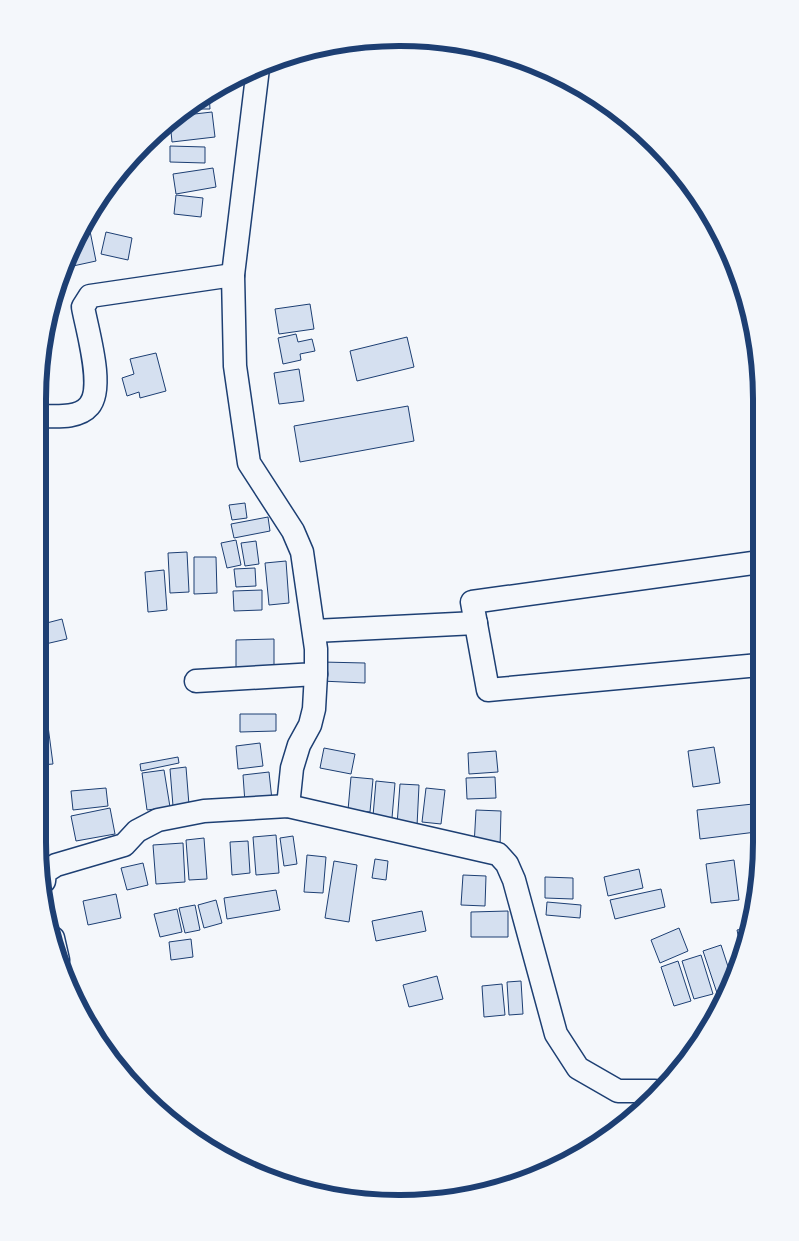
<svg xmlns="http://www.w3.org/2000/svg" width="799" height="1241" font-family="Montserrat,sans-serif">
	<rect width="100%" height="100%" fill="#f4f7fb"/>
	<g fill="#d5e0f0" stroke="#1d3f73">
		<path d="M209 93 210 109H186Z"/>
		<path d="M212 112 215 137 172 142 170 121 177 116Z"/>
		<path d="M170 146 205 147V163L170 162Z"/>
		<path d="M213 168 216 187 176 194 173 174Z"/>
		<path d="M176 195 203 198 201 217 174 214Z"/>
		<path d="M90 231 96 261 73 266 70 252 81 233Z"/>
		<path d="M106 232 132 238 128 260 101 254Z"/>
		<path d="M310 304 314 329 279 334 275 309Z"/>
		<path d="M296 334 298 342 312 339 315 351 300 354 301 360 283 364 278 338Z"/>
		<path d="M407 337 414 367 357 381 350 351Z"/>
		<path d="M156 353 166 391 140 398 139 392 127 396 122 378 134 374 130 359Z"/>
		<path d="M299 369 304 401 279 404 274 373Z"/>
		<path d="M408 406 414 441 300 462 294 426Z"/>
		<path d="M245 503 247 518 232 520 229 505Z"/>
		<path d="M268 517 270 531 234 538 231 524Z"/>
		<path d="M236 540 241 565 227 568 221 543Z"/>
		<path d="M256 541 259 564 245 566 241 543Z"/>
		<path d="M187 552 189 592 170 593 168 553Z"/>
		<path d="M194 557H216L217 593 194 594Z"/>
		<path d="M286 561 289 603 269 605 265 563Z"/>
		<path d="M255 568 256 586 236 587 234 569Z"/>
		<path d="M164 570 167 610 148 612 145 572Z"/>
		<path d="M262 590V610L234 611 233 591Z"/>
		<path d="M62 619 67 639 41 645 39 625Z"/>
		<path d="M274 639V667L236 668V640Z"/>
		<path d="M322 662 365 663V683L321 681Z"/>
		<path d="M240 714H276V731L240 732Z"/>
		<path d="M48 726 53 764 41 765 38 727Z"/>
		<path d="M260 743 263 766 238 769 236 746Z"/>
		<path d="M714 747 720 783 693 787 688 751Z"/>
		<path d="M324 748 355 754 351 774 320 768Z"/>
		<path d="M496 751 498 772 469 774 468 753Z"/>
		<path d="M178 757 179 763 141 771 140 764Z"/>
		<path d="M186 767 189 805 173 806 170 769Z"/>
		<path d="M164 770 170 807 147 810 142 773Z"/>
		<path d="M269 772 272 800 245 803 243 775Z"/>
		<path d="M351 777 373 779 370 812 348 810Z"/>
		<path d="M495 777 496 798 467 799 466 778Z"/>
		<path d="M376 781 395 783 392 818 373 816Z"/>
		<path d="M400 784 419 785 417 826 397 825Z"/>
		<path d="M106 788 108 806 73 810 71 791Z"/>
		<path d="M426 788 445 790 441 824 422 822Z"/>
		<path d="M753 804 756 832 700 839 697 810Z"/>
		<path d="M110 808 115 834 76 841 71 816Z"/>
		<path d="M476 810 501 811 500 847 474 846Z"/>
		<path d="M276 835 279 873 256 875 253 837Z"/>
		<path d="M293 836 297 864 284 866 280 838Z"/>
		<path d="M204 838 207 879 189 880 186 840Z"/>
		<path d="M248 841 250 873 232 875 230 842Z"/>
		<path d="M183 843 185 882 156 884 153 845Z"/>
		<path d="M307 855 326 857 323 893 304 892Z"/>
		<path d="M375 859 388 861 386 880 372 878Z"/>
		<path d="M734 860 739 900 711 903 706 864Z"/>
		<path d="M334 861 357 865 349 922 325 918Z"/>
		<path d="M143 863 148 885 127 890 121 868Z"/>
		<path d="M639 869 643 888 608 896 604 877Z"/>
		<path d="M463 875 486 876 485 906 461 905Z"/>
		<path d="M545 877 573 878V899L545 898Z"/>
		<path d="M661 889 665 907 615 919 610 900Z"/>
		<path d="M276 890 280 910 227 919 224 898Z"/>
		<path d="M116 894 121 918 88 925 83 901Z"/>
		<path d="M216 900 222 923 204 928 198 905Z"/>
		<path d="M547 902 581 905 580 918 546 915Z"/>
		<path d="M195 905 200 930 185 933 179 908Z"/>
		<path d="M177 909 182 932 160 937 154 914Z"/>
		<path d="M422 911 426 931 376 941 372 921Z"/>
		<path d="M508 911V937H471V912Z"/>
		<path d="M679 928 688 951 660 963 651 940Z"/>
		<path d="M748 928 744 943 740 944 737 930Z"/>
		<path d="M191 939 193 957 171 960 169 942Z"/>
		<path d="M721 945 733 982 729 988 717 993 703 951Z"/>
		<path d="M701 955 713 994 694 999 682 961Z"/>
		<path d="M678 961 691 1001 674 1006 661 967Z"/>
		<path d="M437 976 443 999 409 1007 403 985Z"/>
		<path d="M521 981 523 1014 509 1015 507 982Z"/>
		<path d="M502 984 505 1015 484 1017 482 986Z"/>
	</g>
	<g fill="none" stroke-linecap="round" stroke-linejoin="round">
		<defs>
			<g id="minor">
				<path d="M40 416C55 416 78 419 89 406 105 388 87 330 83 307L90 296 233 275"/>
				<path d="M314 631 476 623"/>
				<path d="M759 665 488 690 472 602 760 562"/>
				<path d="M196 681 316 674V649L302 552 293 531 249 463 235 366 233 275 258 68"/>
				<path d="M288 806 292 768 299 745 310 725 314 709 316 674"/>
				<path d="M44 881 45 872 56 865 124 845 137 831 158 820 204 811 288 806 498 854 507 864 514 880 556 1034 578 1068 618 1091H655"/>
				<path d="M53 938 58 960"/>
			</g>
		</defs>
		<use href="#minor" stroke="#1d3f73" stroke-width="25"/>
		<use href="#minor" stroke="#f4f7fb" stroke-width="22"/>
	</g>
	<path d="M0 0H799V1241H0ZM399 46H400A353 353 0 0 1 753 399V842A353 353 0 0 1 400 1195H399A353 353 0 0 1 46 842V399A353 353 0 0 1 399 46Z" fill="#f4f7fb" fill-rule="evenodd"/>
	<path fill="none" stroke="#1d3f73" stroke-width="6" d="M399 46H400A353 353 0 0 1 753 399V842A353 353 0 0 1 400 1195H399A353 353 0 0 1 46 842V399A353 353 0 0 1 399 46Z"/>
</svg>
